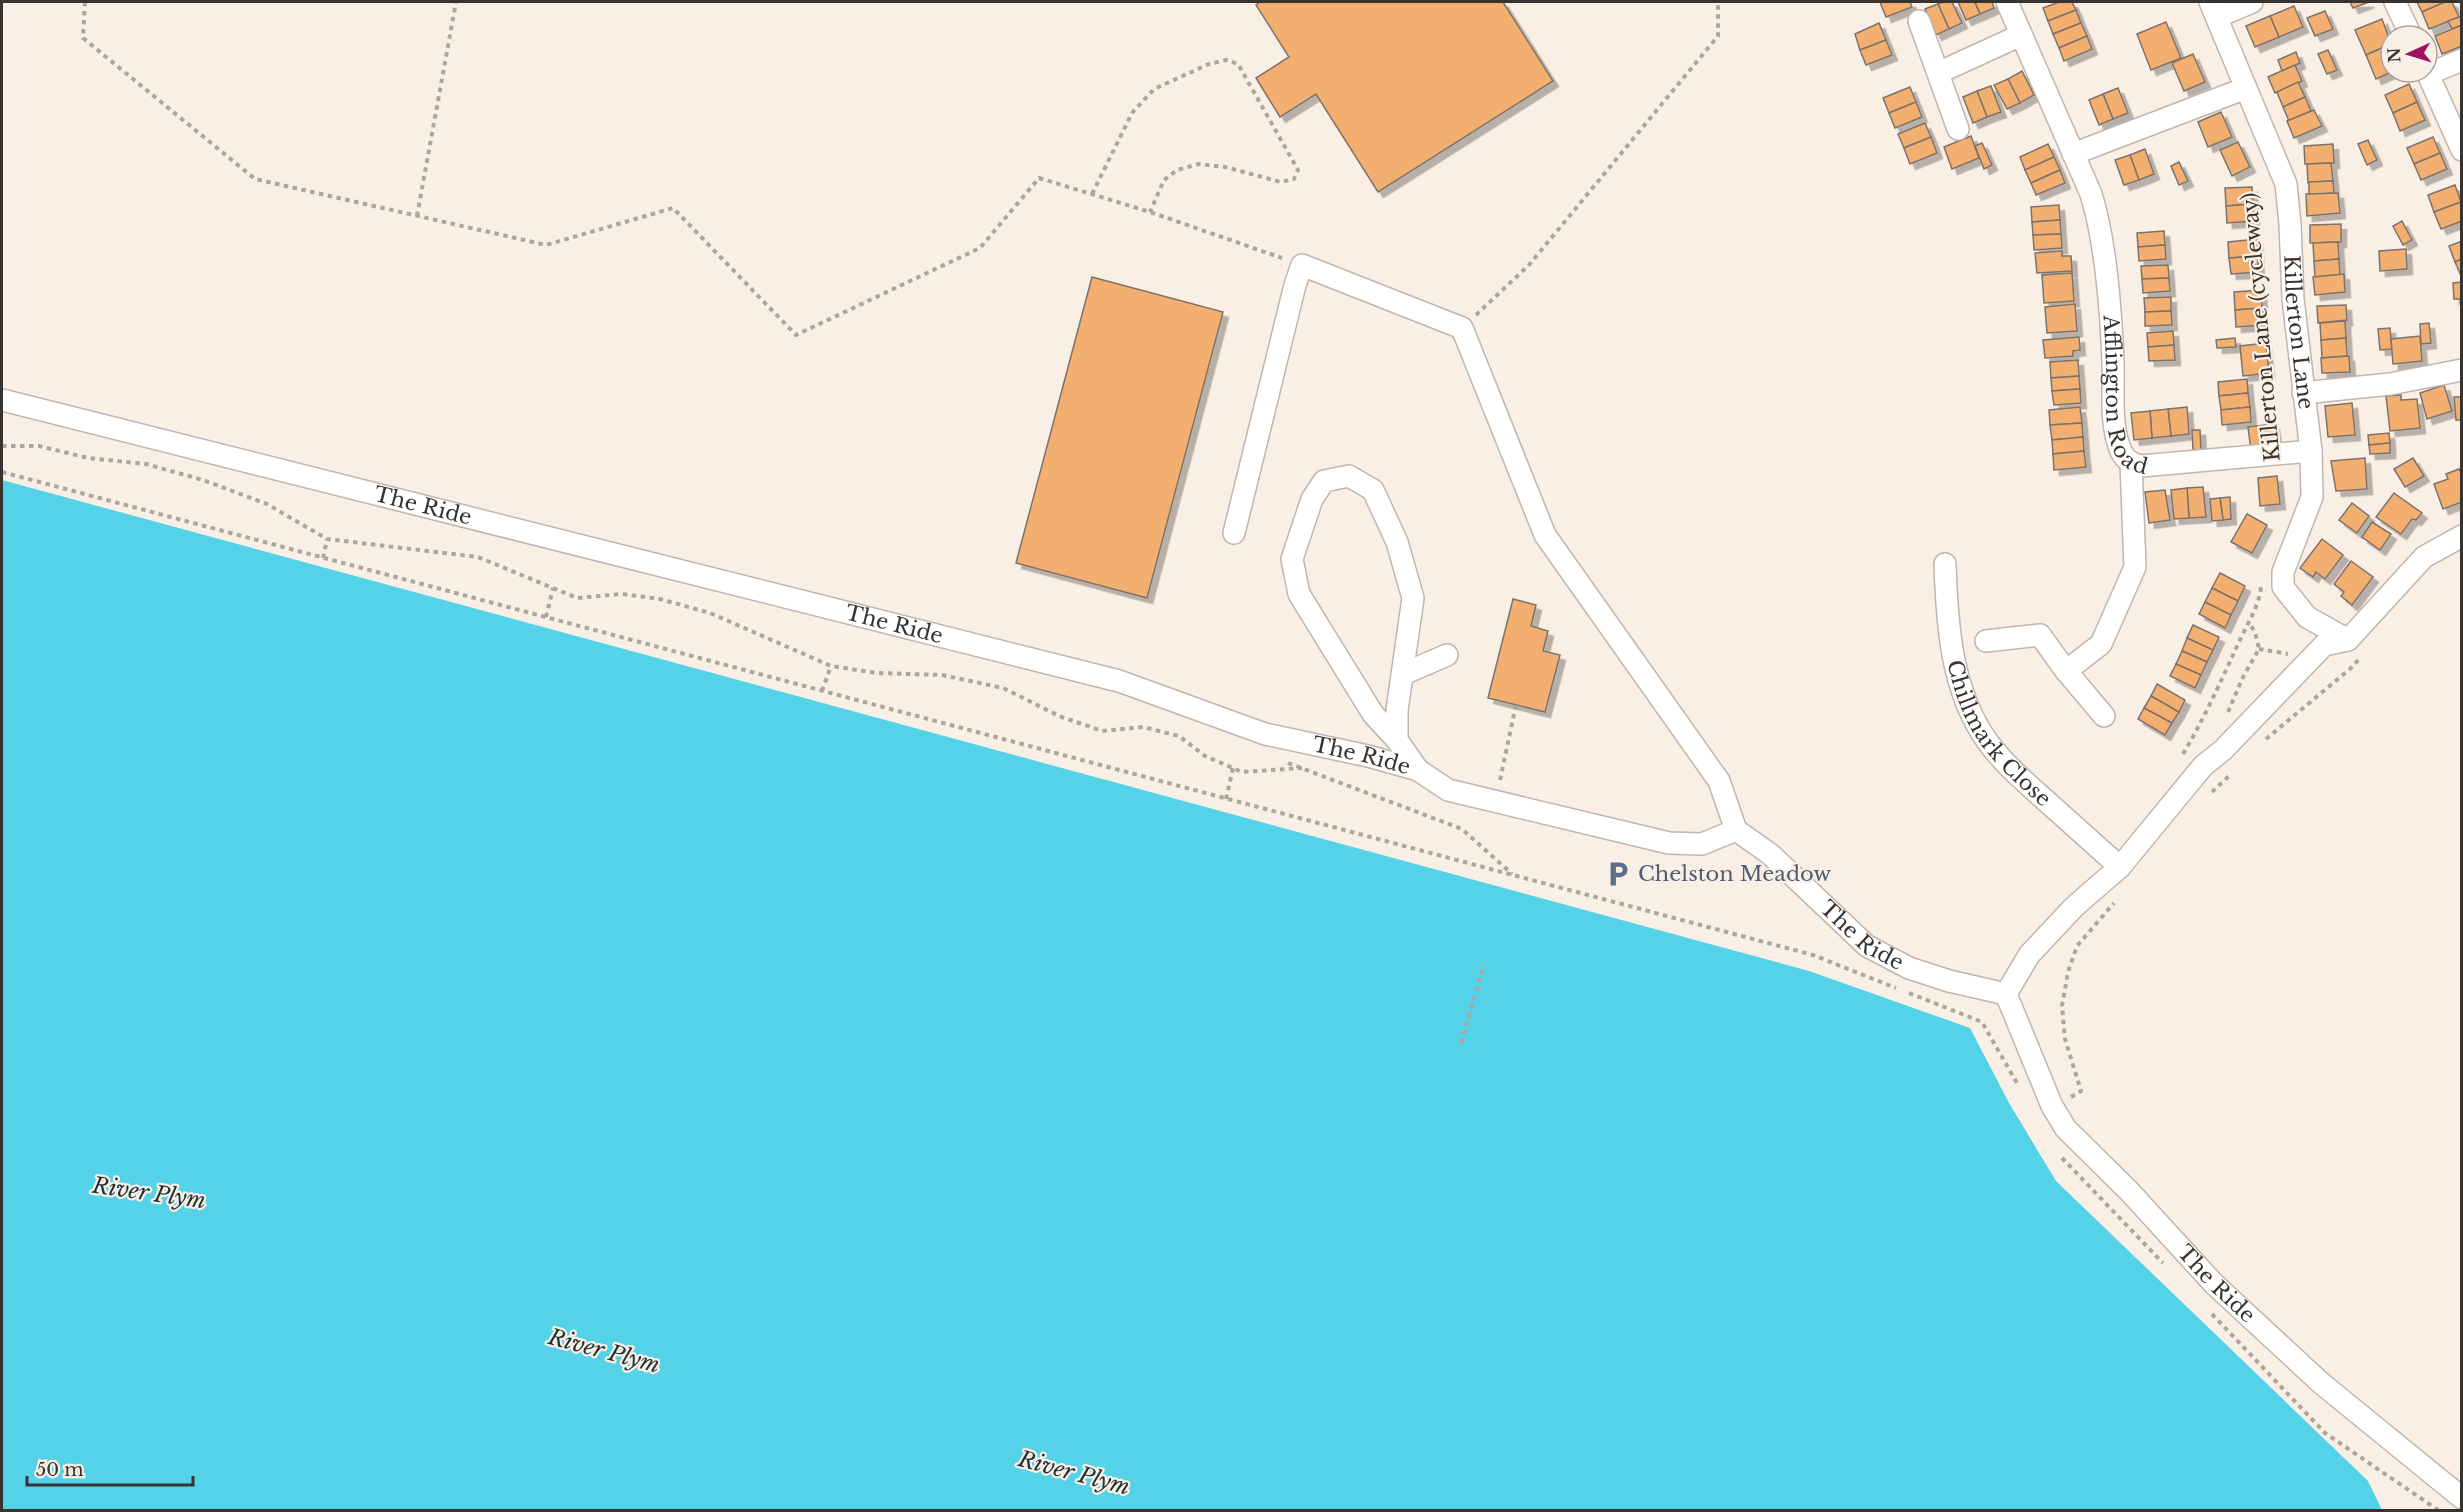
<svg xmlns="http://www.w3.org/2000/svg" width="2463" height="1512" font-family="'Libre Baskerville',serif">
	<defs>
		<filter id="shadow"><feDropShadow dx="5.5" dy="5.5" stdDeviation="0" flood-color="#0004"/></filter>
	</defs>
	<rect width="100%" height="100%" fill="#faefe5"/>
	<path fill="#54d2e7" d="M2 480 1809 971 1970 1028 2009 1103 2056 1181 2368 1481 2382 1510H2Z"/>
	<g fill="#f3af6f" stroke="#7d736b" stroke-width="1.5" filter="url(#shadow)">
		<path d="M1260 2H1503L1553 81 1378 192 1316 94 1280 117 1256 78 1289 57 1256 5Z"/>
		<path d="M1880 2H1910L1912 7 1886 17Z"/>
		<path d="M1943 2H1952L1962 23 1949 29 1938 4Z"/>
		<path d="M1958 2H1975L1980 14 1966 20Z"/>
		<path d="M1975 2H1992L1994 8 1980 14Z"/>
		<path d="M2059 2H2072L2076 10 2048 21 2043 8Z"/>
		<path d="M2350 2H2369L2353 8Z"/>
		<path d="M2417 2H2445L2422 12Z"/>
		<path d="M2445 2H2452L2459 17 2429 29 2422 12Z"/>
		<path d="M1938 4 1949 29 1936 35 1925 9Z"/>
		<path d="M2294 6 2303 27 2279 37 2270 16Z"/>
		<path d="M2076 10 2081 23 2053 34 2048 21Z"/>
		<path d="M2325 11 2333 29 2315 36 2307 18Z"/>
		<path d="M2270 16 2279 37 2255 47 2246 26Z"/>
		<path d="M2462 16V25L2452 29 2448 21Z"/>
		<path d="M2382 19 2391 44 2366 55 2355 30Z"/>
		<path d="M2166 22 2181 58 2151 70 2137 34Z"/>
		<path d="M1879 23 1886 40 1860 50 1855 34Z"/>
		<path d="M2081 23 2087 36 2059 48 2053 34Z"/>
		<path d="M2462 25V46L2442 54 2435 36Z"/>
		<path d="M2087 36 2092 49 2064 61 2059 48Z"/>
		<path d="M1886 40 1892 55 1866 65 1860 50Z"/>
		<path d="M2391 44 2392 72 2376 79 2366 55Z"/>
		<path d="M2328 50 2337 70 2327 74 2318 54Z"/>
		<path d="M2296 52 2300 63 2282 71 2278 60Z"/>
		<path d="M2193 54 2205 82 2184 91 2172 63Z"/>
		<path d="M2295 65 2302 81 2275 93 2268 77Z"/>
		<path d="M2022 71 2034 95 2020 103 2008 79Z"/>
		<path d="M2008 79 2020 103 2007 109 1994 85Z"/>
		<path d="M2298 82 2305 97 2283 107 2277 92Z"/>
		<path d="M2409 84 2417 102 2393 113 2385 95Z"/>
		<path d="M1991 86 2001 112 1987 117 1977 91Z"/>
		<path d="M1910 87 1916 102 1889 113 1883 98Z"/>
		<path d="M2118 88 2128 113 2113 119 2103 94Z"/>
		<path d="M1977 91 1987 117 1973 123 1963 97Z"/>
		<path d="M2103 94 2113 119 2099 125 2089 100Z"/>
		<path d="M2305 97 2311 111 2289 121 2283 107Z"/>
		<path d="M1916 102 1922 117 1895 128 1889 113Z"/>
		<path d="M2417 102 2425 120 2400 131 2393 113Z"/>
		<path d="M2314 110 2322 126 2294 138 2287 121Z"/>
		<path d="M2221 112 2232 137 2208 147 2198 122Z"/>
		<path d="M1925 123 1931 137 1904 148 1898 134Z"/>
		<path d="M1971 136 1979 158 1952 169 1944 147Z"/>
		<path d="M1931 137 1937 153 1910 164 1904 148Z"/>
		<path d="M2433 137 2440 153 2414 164 2407 148Z"/>
		<path d="M2368 140 2377 160 2367 165 2358 144Z"/>
		<path d="M2238 142 2250 167 2232 176 2220 150Z"/>
		<path d="M1982 143 1992 165 1984 169 1975 146Z"/>
		<path d="M2048 144 2054 157 2025 170 2020 157Z"/>
		<path d="M2333 144 2334 163 2305 164 2304 146Z"/>
		<path d="M2145 149 2154 174 2139 180 2130 155Z"/>
		<path d="M2440 153 2447 169 2421 180 2414 164Z"/>
		<path d="M2130 155 2139 180 2124 185 2115 160Z"/>
		<path d="M2054 157 2060 170 2031 183 2025 170Z"/>
		<path d="M2179 162 2188 181 2179 185 2171 166Z"/>
		<path d="M2331 163 2333 181 2308 183 2307 164Z"/>
		<path d="M2060 170 2065 183 2036 195 2031 183Z"/>
		<path d="M2333 181 2334 193 2309 195V182Z"/>
		<path d="M2455 185 2461 202 2434 212 2428 195Z"/>
		<path d="M2252 187 2253 204 2226 206 2225 188Z"/>
		<path d="M2338 193 2340 213 2307 216 2306 194Z"/>
		<path d="M2461 202 2462 221 2441 229 2434 212Z"/>
		<path d="M2253 204 2254 221 2227 223 2226 206Z"/>
		<path d="M2059 205 2060 220 2032 222 2031 207Z"/>
		<path d="M2060 220 2061 234 2033 235 2032 222Z"/>
		<path d="M2402 221 2412 240 2403 245 2393 226Z"/>
		<path d="M2341 224V242L2310 243V225Z"/>
		<path d="M2164 231 2165 245 2138 247 2137 233Z"/>
		<path d="M2061 234 2062 248 2034 250 2033 235Z"/>
		<path d="M2257 239 2258 256 2229 258 2228 242Z"/>
		<path d="M2462 241V259L2455 262 2449 246Z"/>
		<path d="M2338 242 2339 259 2314 261 2313 243Z"/>
		<path d="M2165 245 2166 259 2139 261 2138 247Z"/>
		<path d="M2406 249 2407 269 2380 271 2379 251Z"/>
		<path d="M2062 251V256H2071L2072 271 2037 273 2035 253Z"/>
		<path d="M2258 256 2259 272 2231 274 2229 258Z"/>
		<path d="M2339 259 2340 275 2315 277 2314 261Z"/>
		<path d="M2462 259V278L2455 262Z"/>
		<path d="M2168 265 2169 278 2142 279 2141 266Z"/>
		<path d="M2072 273 2074 301 2044 303 2042 275Z"/>
		<path d="M2344 274 2345 292 2315 295 2313 277Z"/>
		<path d="M1092 277 1223 312 1147 598 1016 563Z"/>
		<path d="M2169 278 2170 291 2143 293 2142 279Z"/>
		<path d="M2462 282V299H2454L2453 283Z"/>
		<path d="M2261 290 2262 308 2235 310 2234 292Z"/>
		<path d="M2171 297V311L2145 312 2144 298Z"/>
		<path d="M2075 304 2077 331 2047 333 2045 307Z"/>
		<path d="M2346 305 2347 320 2318 323 2317 306Z"/>
		<path d="M2262 308 2263 325 2236 327 2235 310Z"/>
		<path d="M2171 311 2172 325 2145 326V312Z"/>
		<path d="M2345 321 2346 338 2321 340 2320 323Z"/>
		<path d="M2429 323 2431 343 2421 344 2420 324Z"/>
		<path d="M2390 328 2392 349 2380 350 2378 329Z"/>
		<path d="M2173 331 2174 345 2148 347 2147 333Z"/>
		<path d="M2420 336 2422 361 2393 364 2391 339Z"/>
		<path d="M2079 337 2080 350 2073 351V356L2045 358 2043 340Z"/>
		<path d="M2235 338 2236 347 2217 348 2216 340Z"/>
		<path d="M2346 338 2347 356 2322 358 2321 340Z"/>
		<path d="M2266 343 2269 373 2243 376 2240 346Z"/>
		<path d="M2174 345 2175 360 2149 361 2148 347Z"/>
		<path d="M2349 356 2350 372 2322 373 2321 358Z"/>
		<path d="M2078 360 2079 376 2051 378 2050 362Z"/>
		<path d="M2079 376 2080 389 2052 391 2051 378Z"/>
		<path d="M2247 379 2248 393 2219 396 2218 382Z"/>
		<path d="M2444 385 2452 411 2427 419 2420 393Z"/>
		<path d="M2080 389 2081 403 2054 405 2052 391Z"/>
		<path d="M2248 393 2250 407 2221 410 2219 396Z"/>
		<path d="M2401 395V400L2417 399 2420 428 2390 431 2386 396Z"/>
		<path d="M2454 397H2462V420H2456Z"/>
		<path d="M2352 403 2355 435 2328 437 2325 406Z"/>
		<path d="M2080 407 2082 423 2050 425 2049 410Z"/>
		<path d="M2187 407 2189 434 2171 436 2168 409Z"/>
		<path d="M2250 407 2251 422 2222 425 2221 410Z"/>
		<path d="M2168 409 2171 436 2152 438 2150 411Z"/>
		<path d="M2150 411 2152 438 2134 440 2131 413Z"/>
		<path d="M2082 423 2083 437 2052 440 2050 425Z"/>
		<path d="M2274 424 2277 449 2251 451 2248 427Z"/>
		<path d="M2192 430H2200L2201 450H2193Z"/>
		<path d="M2389 433 2390 443 2369 445 2368 435Z"/>
		<path d="M2083 437 2084 451 2053 454 2052 440Z"/>
		<path d="M2390 443V453L2370 454 2369 445Z"/>
		<path d="M2084 451 2086 467 2054 470 2053 454Z"/>
		<path d="M2365 458 2367 489 2336 491 2331 461Z"/>
		<path d="M2413 458 2424 476 2405 487 2394 469Z"/>
		<path d="M2459 469 2462 474V502L2443 509 2434 484 2448 479 2446 474Z"/>
		<path d="M2277 476 2280 504 2260 506 2258 478Z"/>
		<path d="M2203 487 2206 517 2189 518 2187 488Z"/>
		<path d="M2187 488 2189 518 2174 519 2171 490Z"/>
		<path d="M2165 490 2170 520 2149 523 2145 492Z"/>
		<path d="M2394 493 2422 513 2416 520 2412 519 2401 534 2376 517Z"/>
		<path d="M2230 497 2231 519 2223 520 2220 498Z"/>
		<path d="M2220 498 2223 520 2212 521 2210 499Z"/>
		<path d="M2352 503 2369 516 2357 533 2339 520Z"/>
		<path d="M2247 514 2267 525 2252 553 2231 542Z"/>
		<path d="M2372 522 2391 534 2380 550 2362 537Z"/>
		<path d="M2322 539 2343 555 2325 579 2316 572 2313 577 2300 568Z"/>
		<path d="M2351 561 2373 577 2352 605 2341 596 2344 592 2334 584Z"/>
		<path d="M2220 573 2245 586 2238 601 2212 588Z"/>
		<path d="M2212 588 2238 601 2231 615 2205 602Z"/>
		<path d="M1513 599 1536 605 1531 626 1548 631 1543 651 1560 655 1545 712 1488 698Z"/>
		<path d="M2205 602 2231 615 2225 628 2199 614Z"/>
		<path d="M2193 625 2219 637 2213 650 2187 638Z"/>
		<path d="M2187 638 2213 650 2207 662 2182 651Z"/>
		<path d="M2182 651 2207 662 2201 675 2176 664Z"/>
		<path d="M2176 664 2201 675 2195 688 2170 676Z"/>
		<path d="M2157 684 2185 700 2179 712 2151 696Z"/>
		<path d="M2151 696 2179 712 2172 723 2144 708Z"/>
		<path d="M2144 708 2172 723 2165 735 2138 719Z"/>
	</g>
	<g fill="none" stroke-linecap="round" stroke-linejoin="round">
		<defs>
			<g id="minor">
				<path id="s1" d="M2007 2 2091 194C2106 242 2111 312 2113 363 2114 390 2110 420 2119 446 2123 458 2129 463 2141 466L2311 451"/>
				<path id="s2" d="M2210 2 2286 184 2290 224 2293 299 2311 451 2312 497 2283 572V587L2307 617 2348 640"/>
				<path d="M2395 2 2411 36"/>
				<path d="M2217 17 2252 2"/>
				<path d="M1919 21 1958 129"/>
				<path d="M2427 72 2462 150"/>
				<path d="M1938 73 2021 35"/>
				<path d="M2428 74 2462 60"/>
				<path d="M2073 154 2246 88"/>
				<path d="M2303 393 2390 384 2462 370"/>
				<path id="s3" d="M2 400 1119 681 1265 734 1368 756 1418 770 1448 790 1669 843 1702 844 1736 830"/>
				<path d="M1234 533 1295 285 1302 265 1462 328 1545 535 1719 781 1736 830"/>
				<path id="s4" d="M1945 564C1947 624 1951 690 1987 741 2003 763 2024 781 2045 800 2070 822 2095 845 2120 867"/>
				<path d="M1986 641 2040 635 2066 671"/>
				<path d="M1403 674 1447 655"/>
				<path d="M2104 716 2066 671 2101 644 2135 567 2131 463"/>
				<path d="M1397 740V710L1413 598 1397 542 1373 490 1349 476 1324 481 1312 499 1292 559 1299 594 1373 714 1397 740 1418 770"/>
				<path id="s5" d="M1736 830 1770 854 1867 946 1909 968 1949 981 2006 994"/>
				<path id="s6" d="M2006 994 2052 1106 2066 1129 2129 1191 2214 1284 2321 1383 2462 1498"/>
				<path d="M2006 994 2029 955 2074 907 2120 867 2203 766 2223 750 2324 645 2348 640 2424 557 2462 536"/>
			</g>
		</defs>
		<use href="#minor" stroke="#c1b6ad" stroke-width="24"/>
		<g stroke="#aea59e" stroke-width="4" stroke-dasharray="4.5 4.5" stroke-linecap="butt">
			<path d="M85 2 83 38 255 179 546 245 673 208 796 335 980 248 1039 178 1150 212 1282 258"/>
			<path d="M1092 194 1132 113 1154 89 1209 64 1226 60 1238 64 1298 170 1294 179 1281 182 1225 167 1199 164 1177 170 1164 180 1150 212"/>
			<path d="M417 216 456 2"/>
			<path d="M1476 315 1529 265 1718 36V2"/>
			<path d="M2 446H39L88 458 146 464 203 480 267 504 327 539 478 557 577 598 622 594 660 599 710 613 831 666 877 673 942 675 1003 688 1059 716 1102 731 1143 727 1179 736 1205 756 1242 772 1302 768"/>
			<path d="M2 472 1813 955 1896 988"/>
			<path d="M323 558 327 539"/>
			<path d="M546 617 553 588"/>
			<path d="M2259 649 2288 654"/>
			<path d="M822 691 831 666"/>
			<path d="M2228 712 2243 677 2259 649 2255 632 2248 622"/>
			<path d="M2266 739 2350 669 2360 658"/>
			<path d="M2183 754C2204 719 2221 681 2238 644 2246 626 2259 607 2261 587"/>
			<path d="M1288 763 1462 829 1512 874"/>
			<path d="M1500 780 1516 705"/>
			<path d="M2212 792 2231 774"/>
			<path d="M1226 799 1233 768"/>
			<path d="M1909 993 1982 1022 2018 1085"/>
			<path d="M1461 1043 1484 964"/>
			<path d="M2071 1097 2081 1091 2065 1039 2062 1006 2068 972 2077 946 2114 903"/>
			<path d="M2062 1158 2163 1263"/>
			<path d="M2212 1314 2325 1433 2438 1510"/>
		</g>
		<use href="#minor" stroke="#fff" stroke-width="21"/>
	</g>
	<defs>
		<symbol id="parking-bare" viewBox="-9 -9 18 18"><path d="M-3.5-5.5H1a3.5 3.5 0 0 1 0 7H-1V5.5H-3.5ZM-1-3.4V-.6H.8a1.4 1.4 0 0 0 0-2.8Z" fill="#5c6f8a" stroke="#faefe5" stroke-width="2.5" paint-order="stroke"/></symbol>
	</defs>
	<g fill-rule="evenodd">
		<use href="#parking-bare" x="1599" y="855" width="38" height="38"/>
	</g>
	<g text-anchor="middle" dominant-baseline="central" stroke-width="4.5" stroke-linejoin="round" paint-order="stroke">
		<g font-size="21" fill="#37332f" stroke="#faefe5">
			<text transform="translate(2261 327) rotate(-95)">Killerton Lane (cycleway)</text>
			<text stroke="none"><textPath href="#s2" startOffset="346">Killerton Lane</textPath></text>
			<text stroke="none"><textPath href="#s1" startOffset="417">Afflington Road</textPath></text>
			<text stroke="none"><textPath href="#s3" startOffset="434">The Ride</textPath></text>
			<text stroke="none"><textPath href="#s3" startOffset="920">The Ride</textPath></text>
			<text stroke="none"><textPath href="#s4" startOffset="184">Chillmark Close</textPath></text>
			<text stroke="none"><textPath href="#s3" startOffset="1406">The Ride</textPath></text>
			<text stroke="none"><textPath href="#s5" startOffset="165">The Ride</textPath></text>
			<text stroke="none"><textPath href="#s6" startOffset="364">The Ride</textPath></text>
		</g>
		<g font-size="21" fill="#4e5e75" stroke="#faefe5" text-anchor="start">
			<text x="1638" y="874">Chelston Meadow</text>
		</g>
		<g font-size="22" font-style="italic" fill="#1b3135" stroke="#faefe5">
			<text transform="translate(149 1193) rotate(8)">River Plym</text>
			<text transform="translate(604 1351) rotate(15)">River Plym</text>
			<text transform="translate(1074 1473) rotate(15)">River Plym</text>
		</g>
	</g>
	<rect width="2463" height="1512" fill="none" stroke="#37332f" stroke-width="6"/>
	<g transform="translate(2409 54) rotate(266)"><circle r="28" fill="#faefe5" stroke="#aca49c" stroke-width="1.5"/>
	<path d="M0-4.5L10 22L0 15L-10 22Z" fill="#9d1260"/>
	<text y="-9" font-size="16" font-weight="bold" text-anchor="middle" fill="#37332f">N</text>
	</g>
	<path d="M27 1476v9h166v-9" fill="none" stroke="#37332f" stroke-width="3"/>
	<text x="36" y="1476" font-size="18" fill="#37332f" stroke="#faefe5" stroke-width="4.5" paint-order="stroke">50 m</text>
</svg>
